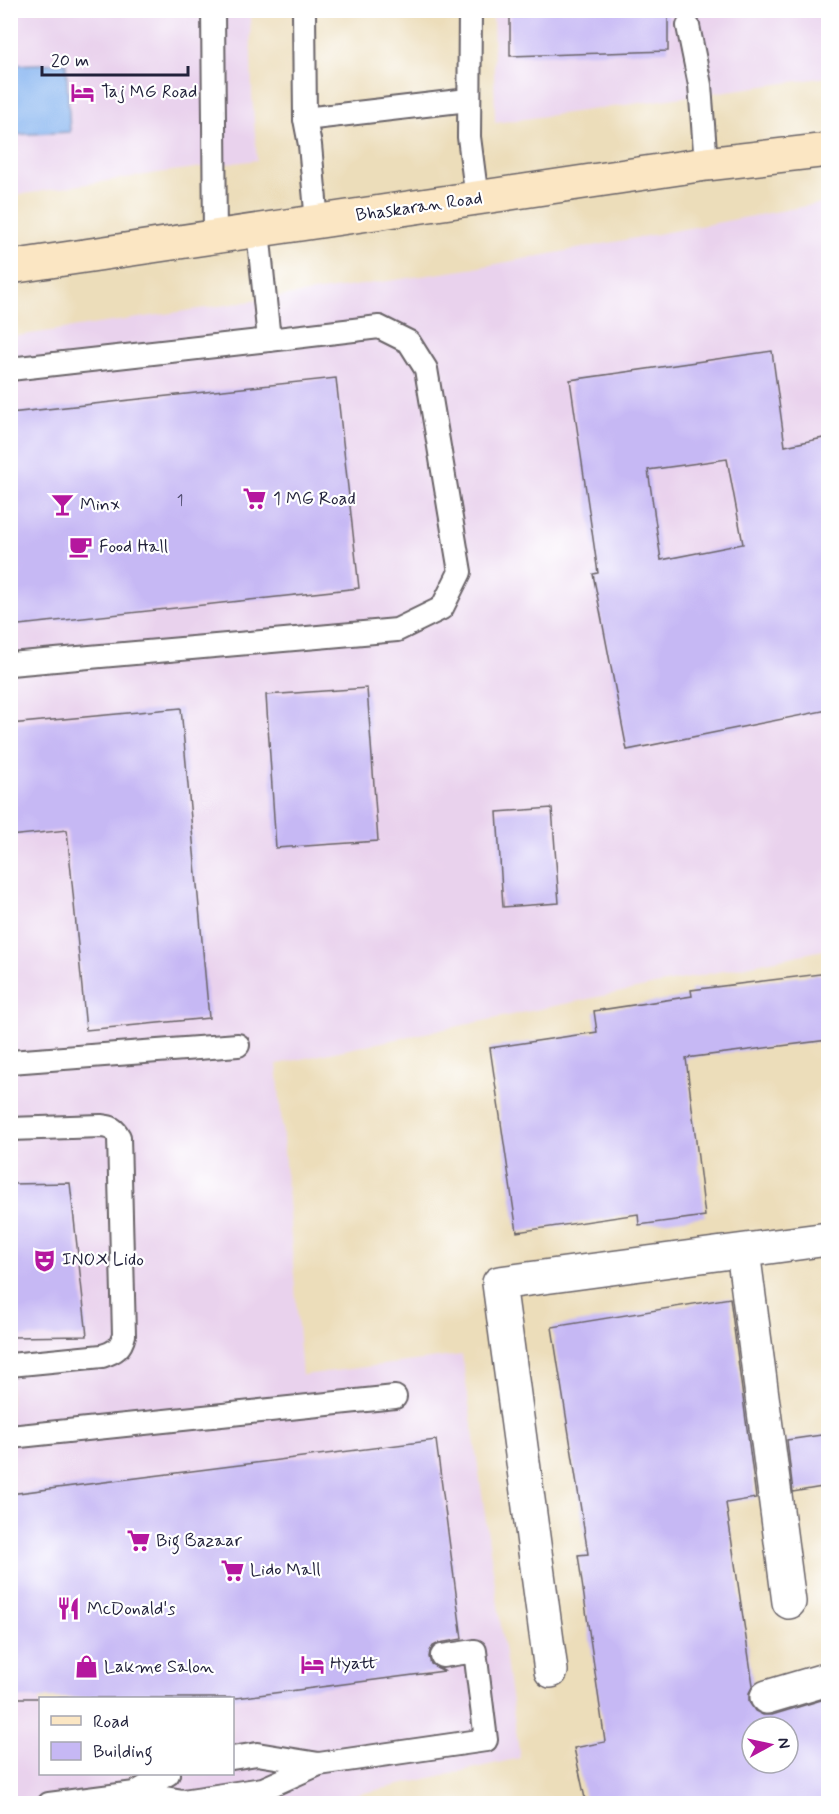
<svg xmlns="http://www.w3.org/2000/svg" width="839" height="1814" font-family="Mynerve,sans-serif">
	<rect width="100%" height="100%" fill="#fff"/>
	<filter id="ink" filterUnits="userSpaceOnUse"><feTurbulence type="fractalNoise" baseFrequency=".0167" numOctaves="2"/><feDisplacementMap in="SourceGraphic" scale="12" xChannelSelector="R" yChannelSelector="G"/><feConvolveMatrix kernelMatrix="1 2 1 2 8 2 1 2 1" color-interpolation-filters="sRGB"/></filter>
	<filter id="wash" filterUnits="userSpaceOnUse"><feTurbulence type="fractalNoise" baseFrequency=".008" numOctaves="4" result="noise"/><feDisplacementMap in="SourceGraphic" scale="24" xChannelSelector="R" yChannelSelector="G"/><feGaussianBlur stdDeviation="1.35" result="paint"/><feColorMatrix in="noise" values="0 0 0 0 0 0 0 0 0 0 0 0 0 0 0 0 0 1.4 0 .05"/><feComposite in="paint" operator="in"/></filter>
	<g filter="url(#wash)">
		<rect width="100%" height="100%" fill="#ecddba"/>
		<g fill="#e9d2ed" fill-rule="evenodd">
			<path d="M11 11H250L252 94 257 160 157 173 11 196Z"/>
			<path d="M493 11H828V77L495 123Z"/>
			<path d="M828 202V949L277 1064 302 1375 462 1355 520 1758 319 1803H11L10 337 469 269ZM40 1698H232V1774H40Z"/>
		</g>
		<path fill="#85b4f0" stroke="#546b96" stroke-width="1.5" d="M66 63 70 132 11 135V65Z"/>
		<g id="blocks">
			<g fill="#c6b8f4" fill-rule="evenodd">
				<path d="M510 10H668V51L510 56Z"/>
				<path d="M772 351 785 446 828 437V710L627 750 593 574 598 573 570 380ZM727 459 743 544 661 560 648 470Z"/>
				<path d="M336 378 359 588 10 626V413Z"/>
				<path d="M367 688 378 841 276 848 266 695Z"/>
				<path d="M181 708 209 1018 86 1030 67 830 10 836V724Z"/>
				<path d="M552 808 559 903 503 907 497 812Z"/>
				<path d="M828 973V1040L686 1058 705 1216 639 1225 638 1214 517 1232 490 1048 597 1032 594 1011 692 996 691 990Z"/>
				<path d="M70 1183 87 1336 10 1337V1184Z"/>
				<path d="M730 1298 756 1498 726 1503 753 1685 749 1693V1702L755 1711 763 1715H772L828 1698V1803H586L574 1748 605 1742 578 1555 588 1554 552 1327ZM752 1727H788V1763H752Z"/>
				<path d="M828 1434V1486L793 1492 787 1440Z"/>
				<path d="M436 1440 462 1639 439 1643 433 1646 430 1651 429 1657 431 1664 444 1671 236 1698H10V1494Z"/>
			</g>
		</g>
	</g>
	<g filter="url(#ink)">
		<use href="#blocks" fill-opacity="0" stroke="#696367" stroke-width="1.5"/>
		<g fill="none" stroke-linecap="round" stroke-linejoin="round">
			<defs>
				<g id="lane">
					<path d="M213 10 215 237"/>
					<path d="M304 10 305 119 310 145 317 222"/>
					<path d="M470 10 469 137 477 199"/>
					<path d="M688 26 700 85 706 164"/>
					<path d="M305 119 468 100"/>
					<path d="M10 369 269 340"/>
					<path d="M10 664 397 630 442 608 460 572 426 369 409 342 379 327 269 340 258 230"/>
					<path d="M10 1062 238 1045"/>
					<path d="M10 1129 101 1126C111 1127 114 1128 119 1137L124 1335C121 1348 115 1352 102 1356L10 1365"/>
					<path d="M10 1437 395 1397"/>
					<path d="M232 1758 257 1754 319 1764"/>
					<path d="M168 1774 135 1793 183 1801 263 1789 319 1764 486 1740 475 1651 442 1656"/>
					<path d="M49 1804 135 1793"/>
				</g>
				<g id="street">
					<path d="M743 1251 789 1602"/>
					<path d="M551 1671 499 1283 828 1239"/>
					<path d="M767 1697 828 1679"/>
				</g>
				<path id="secondary" d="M10 267 706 164 828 150"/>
			</defs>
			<use href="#lane" stroke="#696367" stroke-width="26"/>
			<use href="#street" stroke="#696367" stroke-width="36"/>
			<use href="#secondary" stroke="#696367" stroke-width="36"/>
			<use href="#lane" stroke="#fff" stroke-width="22"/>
			<use href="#street" stroke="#fff" stroke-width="33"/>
			<use href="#secondary" stroke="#fbe6c3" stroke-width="33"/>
		</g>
	</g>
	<defs>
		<symbol id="hotel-bare" viewBox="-9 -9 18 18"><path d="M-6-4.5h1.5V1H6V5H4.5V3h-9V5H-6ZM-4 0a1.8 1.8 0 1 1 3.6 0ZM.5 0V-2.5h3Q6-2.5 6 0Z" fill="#b5179e" stroke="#fff" stroke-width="2.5" paint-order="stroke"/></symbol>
		<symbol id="supermarket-bare" viewBox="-9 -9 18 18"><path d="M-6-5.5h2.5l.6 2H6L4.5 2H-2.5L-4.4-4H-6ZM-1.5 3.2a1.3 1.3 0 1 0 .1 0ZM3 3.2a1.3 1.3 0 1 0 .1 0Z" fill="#b5179e" stroke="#fff" stroke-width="2.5" paint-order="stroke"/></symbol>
		<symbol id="bar-bare" viewBox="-9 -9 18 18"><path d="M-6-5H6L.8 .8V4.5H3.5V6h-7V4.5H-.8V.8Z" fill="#b5179e" stroke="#fff" stroke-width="2.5" paint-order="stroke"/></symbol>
		<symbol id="cafe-bare" viewBox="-9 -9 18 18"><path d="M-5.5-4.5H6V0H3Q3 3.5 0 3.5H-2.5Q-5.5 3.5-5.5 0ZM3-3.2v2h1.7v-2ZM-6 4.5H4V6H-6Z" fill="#b5179e" stroke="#fff" stroke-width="2.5" paint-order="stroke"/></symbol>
		<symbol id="theatre-bare" viewBox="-9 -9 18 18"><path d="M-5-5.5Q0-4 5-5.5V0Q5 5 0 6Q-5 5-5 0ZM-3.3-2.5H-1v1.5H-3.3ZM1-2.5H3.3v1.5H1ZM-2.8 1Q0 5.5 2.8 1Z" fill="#b5179e" stroke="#fff" stroke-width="2.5" paint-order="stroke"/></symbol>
		<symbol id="restaurant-bare" viewBox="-9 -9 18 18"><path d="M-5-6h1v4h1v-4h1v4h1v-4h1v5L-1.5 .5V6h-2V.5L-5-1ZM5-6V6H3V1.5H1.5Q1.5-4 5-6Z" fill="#b5179e" stroke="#fff" stroke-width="2.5" paint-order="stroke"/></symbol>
		<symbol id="shop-bare" viewBox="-9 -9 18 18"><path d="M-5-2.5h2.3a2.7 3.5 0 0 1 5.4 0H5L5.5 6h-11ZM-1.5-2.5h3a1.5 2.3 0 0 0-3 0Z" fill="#b5179e" stroke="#fff" stroke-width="2.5" paint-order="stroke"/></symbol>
	</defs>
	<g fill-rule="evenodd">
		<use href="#hotel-bare" x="66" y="76" width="33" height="33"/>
		<use href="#supermarket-bare" x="238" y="482" width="33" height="33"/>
		<use href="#bar-bare" x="46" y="488" width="33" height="33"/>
		<use href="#cafe-bare" x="64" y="530" width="33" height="33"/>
		<use href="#theatre-bare" x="28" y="1244" width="33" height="33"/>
		<use href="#supermarket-bare" x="122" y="1524" width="33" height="33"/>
		<use href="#supermarket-bare" x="216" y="1554" width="33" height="33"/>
		<use href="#restaurant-bare" x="52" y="1592" width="33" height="33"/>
		<use href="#hotel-bare" x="296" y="1648" width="33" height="33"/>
		<use href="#shop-bare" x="70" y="1650" width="33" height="33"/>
	</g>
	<g text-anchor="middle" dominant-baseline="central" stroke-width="4.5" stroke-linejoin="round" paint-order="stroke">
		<g font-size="15" fill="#4b4869">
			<text x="180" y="501">1</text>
		</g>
		<g font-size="18" fill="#22223b" stroke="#fff" text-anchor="start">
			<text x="101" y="92">Taj MG Road</text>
			<text x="273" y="499">1 MG Road</text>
			<text x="80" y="505">Minx</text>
			<text x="99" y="547">Food Hall</text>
			<text x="62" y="1260">INOX Lido</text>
			<text x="156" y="1541">Big Bazaar</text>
			<text x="250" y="1570">Lido Mall</text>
			<text x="87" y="1609">McDonald's</text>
			<text x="330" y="1664">Hyatt</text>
			<text x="104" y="1667">Lakme Salon</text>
		</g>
		<g font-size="18" fill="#22223b" stroke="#fff">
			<text transform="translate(419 207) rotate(-8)">Bhaskaran Road</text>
		</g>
	</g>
	<rect width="839" height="1814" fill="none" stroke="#fff" stroke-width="36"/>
	<rect x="39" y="1697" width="195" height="78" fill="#ffffff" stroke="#a7a7b1" stroke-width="1.5"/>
	<rect x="51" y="1716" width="30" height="9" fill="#fbe6c3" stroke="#a7a7b1" stroke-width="1.5"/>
	<text x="93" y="1727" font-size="18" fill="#22223b">Road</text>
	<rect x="51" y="1742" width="30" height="18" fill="#c6b8f4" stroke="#a7a7b1" stroke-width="1.5"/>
	<text x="93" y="1757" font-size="18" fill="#22223b">Building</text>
	<g transform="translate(770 1745) rotate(82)"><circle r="28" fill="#ffffff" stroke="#a7a7b1" stroke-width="1.5"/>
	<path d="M0-4.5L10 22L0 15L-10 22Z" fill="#b5179e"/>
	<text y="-9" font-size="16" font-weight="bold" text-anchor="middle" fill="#22223b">N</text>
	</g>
	<path d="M42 66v9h146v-9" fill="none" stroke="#22223b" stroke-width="3"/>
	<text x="51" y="66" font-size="18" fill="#22223b" stroke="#ffffff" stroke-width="4.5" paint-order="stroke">20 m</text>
</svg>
